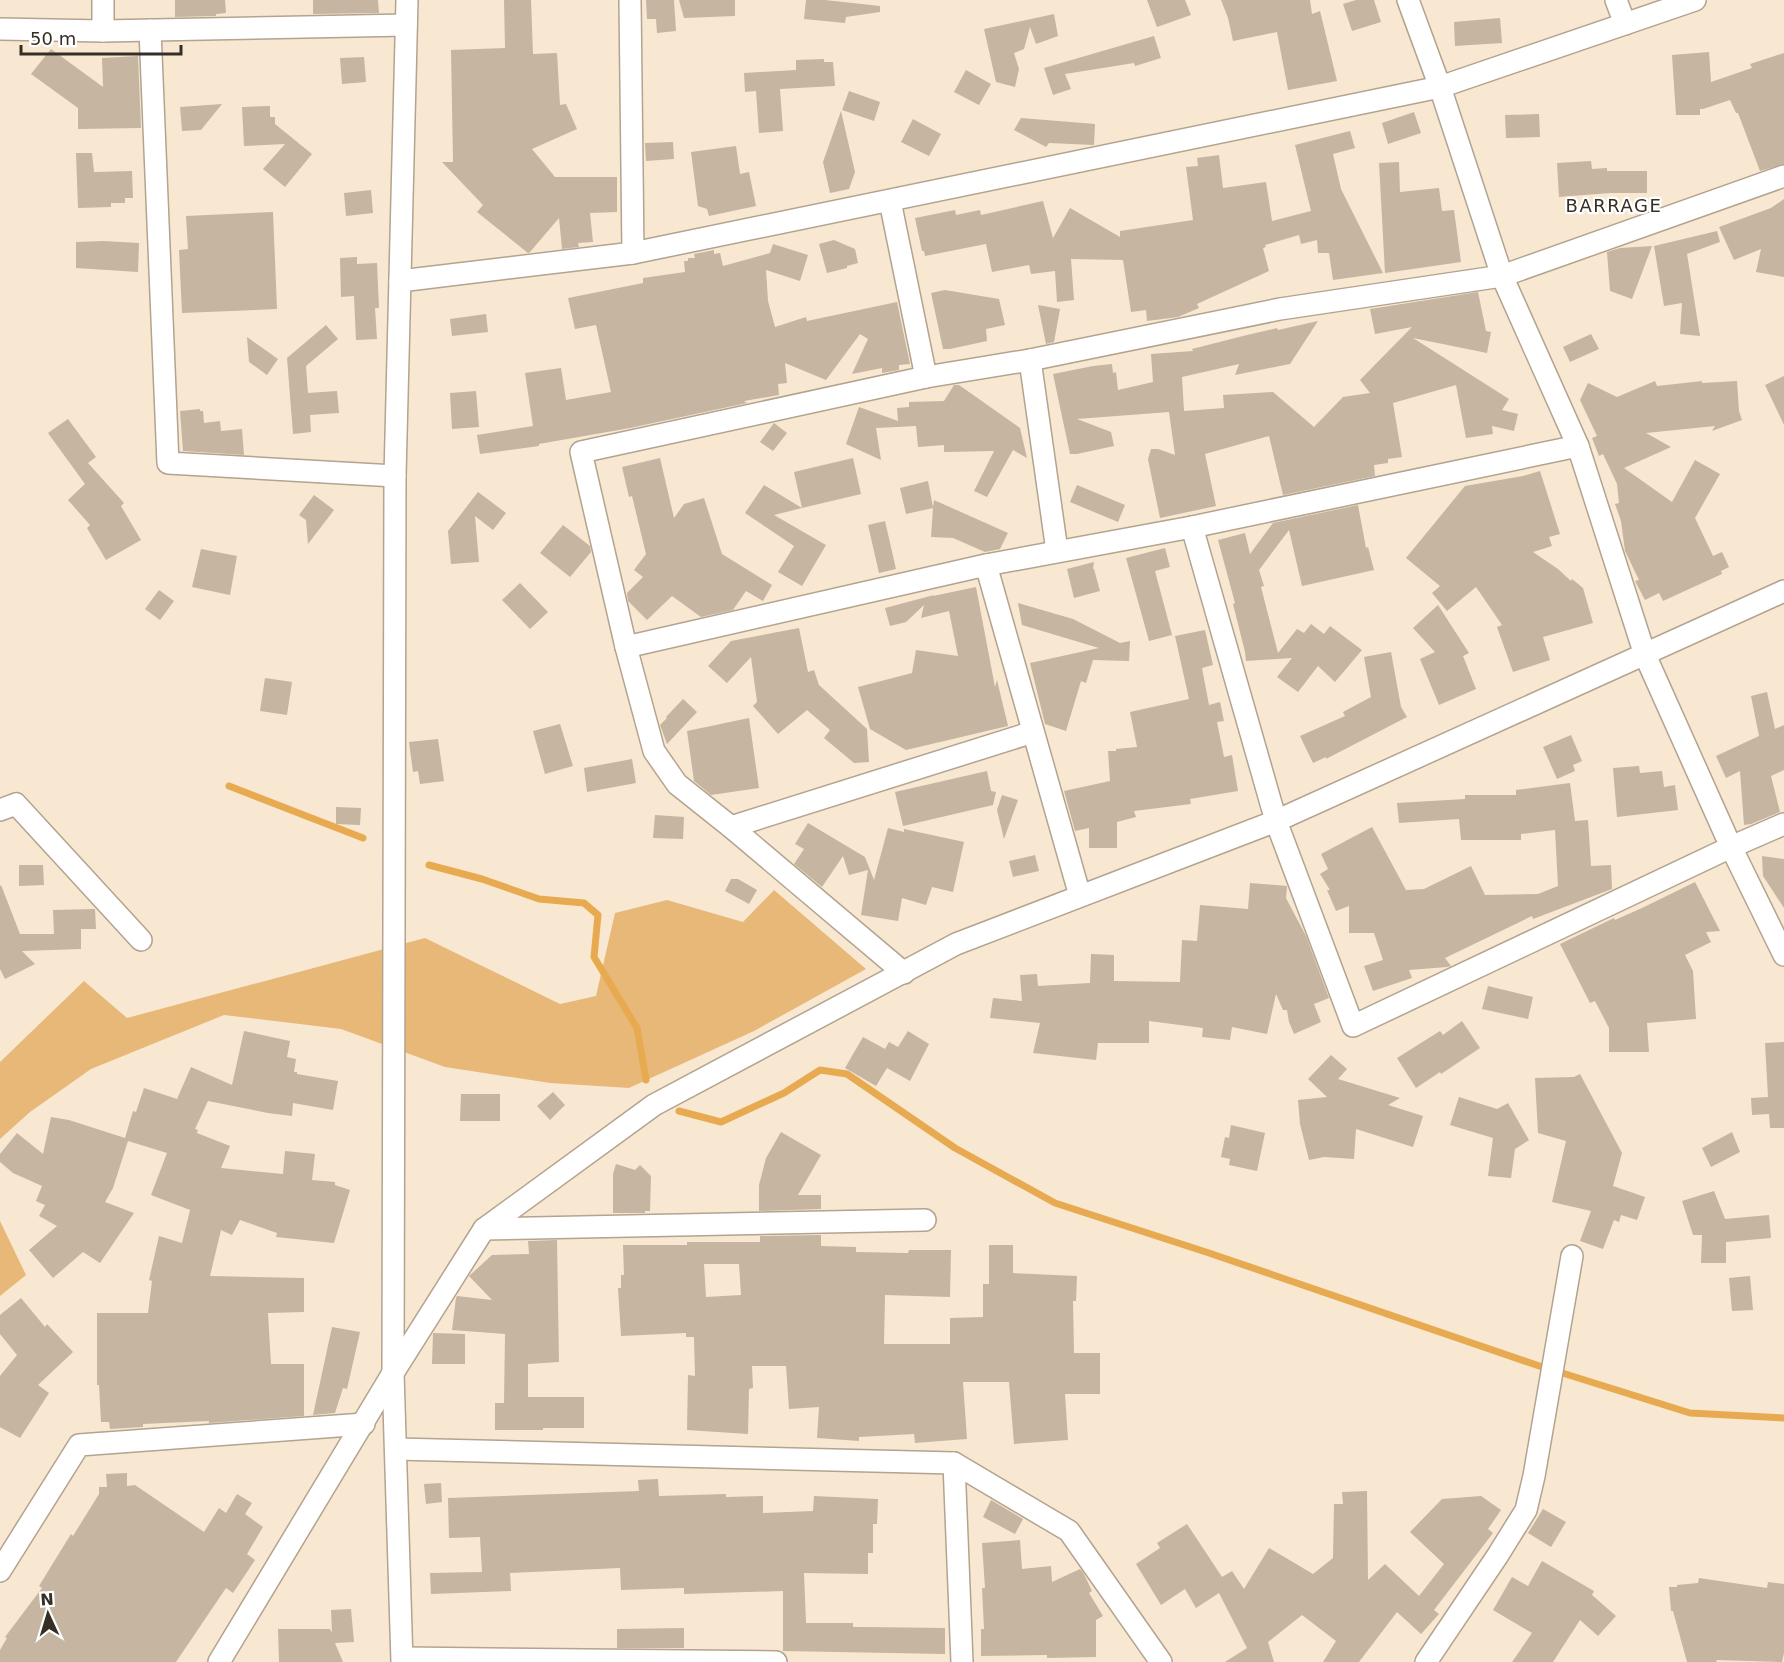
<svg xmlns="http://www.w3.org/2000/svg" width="1784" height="1662" font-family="'DejaVu Sans',sans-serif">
	<rect width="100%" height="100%" fill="#f8e8d2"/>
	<g fill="#e8b878">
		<path d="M774 890 866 969 754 1031 629 1088 550 1083 445 1067 341 1029 224 1015 91 1069 30 1112 0 1139V1062L84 981 127 1018 425 938 560 1004 596 996 615 913 667 900 743 922Z"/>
		<path d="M0 1221 26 1275 0 1296Z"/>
	</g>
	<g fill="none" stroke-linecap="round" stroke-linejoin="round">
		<g stroke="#e8aa50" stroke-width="7">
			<path d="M229 786 363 838"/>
			<path d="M429 865 482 879 539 899 584 903 598 915 594 957 637 1028 646 1080"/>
			<path d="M679 1111 721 1122 784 1093 820 1070 847 1074 955 1148 1055 1203 1209 1253 1551 1370"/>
			<path d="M1556 1371 1690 1413 1784 1418"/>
		</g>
	</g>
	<g fill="#c5b5a1" fill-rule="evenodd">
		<path d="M175 0H225L226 13 216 14V16L175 17Z"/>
		<path d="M313 0H378L379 13 313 14Z"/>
		<path d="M504 0H531L533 54 557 53 560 105 566 104 577 129 532 149 555 177H617V212L590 213 593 242 578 243 579 247 562 249 559 218 530 252 528 253 477 212 483 205 442 162H453L451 50 505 48Z"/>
		<path d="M646 0H674L676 31 657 33 656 19H647Z"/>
		<path d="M679 0H735V16L684 18Z"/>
		<path d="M806 0H825L880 6V12L846 17 845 23 804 19Z"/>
		<path d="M1147 0H1185L1191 15 1157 27Z"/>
		<path d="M1221 0H1310L1312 14 1320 11 1337 81 1288 90 1277 32 1233 41 1228 18Z"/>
		<path d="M1356 0H1374L1381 22 1352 31 1343 4Z"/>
		<path d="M1054 14 1058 36 1036 44 1030 27 1024 49 1014 53 1019 69 1015 87 996 82 984 29Z"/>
		<path d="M1500 18 1502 43 1455 46 1454 22Z"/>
		<path d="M1154 36 1161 58 1135 66 1134 63 1065 74 1071 89 1053 95 1044 68Z"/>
		<path d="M51 49 103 87 102 58 138 56 141 128 78 129V108L31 74Z"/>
		<path d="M1709 52 1711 82 1752 68 1750 64 1784 53V164L1760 171 1738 113H1736L1730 100 1703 109H1700V115H1676L1672 55Z"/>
		<path d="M364 57 366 82 342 84 340 58Z"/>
		<path d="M824 59V62H833L835 86 780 89 783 131 759 133 756 91 745 92 744 73 796 70V60Z"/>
		<path d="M966 70 991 84 979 105 954 92Z"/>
		<path d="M849 91 880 102 874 121 842 110Z"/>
		<path d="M222 104 201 130 182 131 180 107Z"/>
		<path d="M270 106V117H275V124L312 154 285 187 263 169 285 144 244 146 242 107Z"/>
		<path d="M841 111 855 172 849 189 830 193 823 162Z"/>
		<path d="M1414 112 1421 133 1388 144 1382 123Z"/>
		<path d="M1539 114 1540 137 1506 138 1505 115Z"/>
		<path d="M1021 118 1095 124 1094 145 1049 143 1046 147 1014 130Z"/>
		<path d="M913 119 941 134 929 156 901 142Z"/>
		<path d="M1350 131 1355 148 1333 154 1341 189 1383 273 1333 280 1329 253H1318L1317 240 1301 244 1299 235 1265 245 1266 247 1263 248 1269 271 1197 304 1199 308 1178 317 1147 321 1146 310 1131 312 1123 260 1071 259 1074 300 1057 302 1055 271 1031 274 1029 265 992 272 986 244 925 256 924 251H922L915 218 955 210 956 215 980 210 981 215 1043 201 1053 238 1070 208 1120 237V231L1193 220 1186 167 1198 166 1197 158 1219 155 1223 188 1266 182 1272 221 1311 211 1295 145Z"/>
		<path d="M673 142 674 159 646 161 645 143Z"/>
		<path d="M736 146 740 174 749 172 756 206 709 216 707 209 698 206 691 152Z"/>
		<path d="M76 153H92L94 172 132 171 133 198H125V203H111V207L78 208Z"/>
		<path d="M1591 161 1592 169 1607 168V171H1647V193H1610L1559 197 1557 163Z"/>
		<path d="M1399 162 1400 192 1439 188 1442 211 1454 210 1461 262 1385 273 1379 163Z"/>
		<path d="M371 190 373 213 346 216 344 193Z"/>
		<path d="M1784 199V277L1756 272 1761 249 1734 260 1719 227 1771 208Z"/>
		<path d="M273 212 277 309 182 313 179 250 188 249 186 216Z"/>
		<path d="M1717 231 1720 242 1687 254 1700 336 1680 334 1682 303 1664 306 1654 246Z"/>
		<path d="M834 240 855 249 858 263 847 266V268L827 273 819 244Z"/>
		<path d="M103 241 139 243 138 272 76 268V242Z"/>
		<path d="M773 244 808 255 800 281 766 270 768 301 775 327 806 317 807 321 897 302 910 364 899 365V370L882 373V368L852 374 868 339 860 334 826 380 785 363 787 383 778 384 779 395 744 401 747 403 630 428 539 444V446L480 454 477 435 533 426 525 373 561 368 566 400 611 392 596 325 575 329 568 298 643 283V278L685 272 684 261H688V258H695L694 254 714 250V254L720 253 723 266 770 253Z"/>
		<path d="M1652 246 1632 299 1610 291 1607 252 1620 248Z"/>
		<path d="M357 257V264L377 263 379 308H375L377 339 356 340 354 296 341 297 340 258Z"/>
		<path d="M945 290 999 299 1005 325 986 329 987 341 950 349H943L931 293Z"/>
		<path d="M1478 292 1486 331 1491 332 1487 353 1413 338 1509 399 1502 410 1518 414 1514 431 1492 426 1493 434 1466 438 1456 385 1393 403 1402 457 1388 459V463L1374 465 1375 476 1283 495 1269 436 1205 454 1216 506 1160 518 1148 459 1151 449H1158L1175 455 1169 412 1077 419 1111 432 1114 446 1077 454H1070L1053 374 1093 366 1112 364 1113 373 1116 372 1118 390 1153 382 1151 354 1193 351 1192 349 1247 335 1277 328 1278 330 1318 321 1290 364 1235 375 1239 364 1182 377 1184 411 1224 408 1223 395 1273 392 1314 427 1343 397 1370 393 1360 380 1412 327 1375 334 1370 309Z"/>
		<path d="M1038 305 1060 309 1054 342 1046 344Z"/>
		<path d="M486 314 488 332 452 336 450 319Z"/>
		<path d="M326 325 338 339 306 366 308 393 337 391 339 413 310 415 311 432 293 434 287 358Z"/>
		<path d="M1591 334 1599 349 1570 362 1563 347Z"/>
		<path d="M247 337 278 359 267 375 249 362Z"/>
		<path d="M1784 376V425L1765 385Z"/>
		<path d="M1655 381 1657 386 1702 381V383L1737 381 1739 411 1742 420 1712 431 1715 426 1646 433 1671 447 1624 468 1672 502 1695 460 1720 474 1695 518 1713 556 1722 552 1729 567 1721 571 1722 574 1663 601 1659 593 1645 600 1635 581 1639 580 1625 551 1621 521 1615 504 1619 503 1617 484 1603 454 1599 456 1592 438 1597 436 1580 400 1588 383 1617 397Z"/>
		<path d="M954 385H959L1020 428 1027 458 1013 450 987 497 974 491 994 451 944 452V445L918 447 916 426 876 428 881 460 846 444 859 407 898 421 897 408 909 407V402L944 401Z"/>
		<path d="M476 391 479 427 452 429 450 393Z"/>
		<path d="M200 409V411H203L204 423 220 421 221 431 242 429 244 455 183 451 180 411Z"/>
		<path d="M68 419 96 457 88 463 124 503 121 506 141 540 106 560 87 528 90 525 68 500 85 484 48 433Z"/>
		<path d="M774 423 787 433 773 451 760 442Z"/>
		<path d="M660 458 674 518 684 504 704 498 722 554 772 585 763 601 746 591 733 610 701 617 672 596 647 620 628 601 627 593 643 577 634 570 646 554 632 496 629 497 622 467Z"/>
		<path d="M853 458 861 494 802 508 794 472Z"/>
		<path d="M1540 471 1560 534 1549 537 1552 546 1533 552 1558 569 1571 581 1572 579 1583 588 1593 623 1543 637 1550 660 1513 672 1497 627 1502 625 1476 587 1447 611 1432 593 1440 586 1406 558 1465 486 1523 476Z"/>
		<path d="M928 481 933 507 934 500 1008 533 1000 549 985 552 953 538 931 537 933 508 906 514 900 488Z"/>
		<path d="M764 485 802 508 774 515 826 545 802 586 778 572 794 546 745 513Z"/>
		<path d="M1077 485 1125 505 1118 522 1070 502Z"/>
		<path d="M478 492 506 513 493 530 475 516 479 562 451 564 448 531Z"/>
		<path d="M314 495 334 510 308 544 306 520 299 515Z"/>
		<path d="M1358 505 1366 548 1368 547 1374 570 1302 586 1289 530 1259 570 1264 586 1261 587 1278 653 1297 629 1304 633 1311 624 1324 634 1330 626 1362 650 1335 682 1318 666 1298 692 1277 677 1292 658 1246 661 1245 652 1233 604 1235 603 1218 540 1245 533 1250 554 1273 523Z"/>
		<path d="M885 521 896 569 879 573 868 525Z"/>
		<path d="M563 525 590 546 591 552 570 577 540 553Z"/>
		<path d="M1165 548 1170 567 1155 571 1172 635 1149 641 1126 558Z"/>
		<path d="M201 549 237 556 230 595 192 587Z"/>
		<path d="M1094 562 1093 569H1094L1100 591 1074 598 1067 569Z"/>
		<path d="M520 583 548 612 530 629 502 600Z"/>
		<path d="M976 587 995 687 997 680 1008 726 906 750 870 729 858 687 912 673 916 650 958 656 949 611 921 618 924 605 906 622 890 626 885 608 934 595 933 596Z"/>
		<path d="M159 590 174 601 160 620 145 609Z"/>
		<path d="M1018 603 1073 619 1120 643 1130 641 1129 661 1093 660 1086 683 1081 681 1066 731 1045 724 1030 663 1099 648 1022 625Z"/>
		<path d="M1438 605 1469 653 1463 656 1476 689 1439 705 1420 659 1435 652 1413 628Z"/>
		<path d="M799 628 808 672 814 670 819 685 867 729 869 762 854 763 824 738 830 730 807 710 778 734 753 706 757 702 751 657 727 683 708 666 731 641Z"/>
		<path d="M1205 630 1213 665 1202 668 1209 705 1220 702 1224 721 1217 722 1224 757 1232 755 1238 791 1190 799 1191 804 1134 811 1136 817 1117 822V848H1089V828L1075 831 1064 791 1110 781 1108 751H1116V749L1137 747 1130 712 1189 699 1175 636Z"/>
		<path d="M1391 652 1401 707 1407 717 1326 759V757L1313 763 1300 736 1345 716 1343 712 1371 697 1364 657Z"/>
		<path d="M265 678 292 682 287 715 260 711Z"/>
		<path d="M1767 692 1775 729 1784 725V770L1771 776 1780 812 1751 824 1744 825 1740 771 1726 778 1716 756 1759 736 1751 696Z"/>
		<path d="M683 699 697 712 667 744 660 725 667 718 666 717Z"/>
		<path d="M749 718 759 788 711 795 694 781 687 731Z"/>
		<path d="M560 724 573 766 545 774 533 731Z"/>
		<path d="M1571 735 1582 761 1573 765 1575 771 1557 779 1543 747Z"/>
		<path d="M438 739 444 781 420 784 418 771 413 772 409 742Z"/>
		<path d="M632 759 636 783 587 792 584 768Z"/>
		<path d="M1639 766 1640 773 1662 771 1664 787 1675 785 1678 810 1617 817 1613 768Z"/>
		<path d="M987 771 991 791 996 792 993 805 903 826 895 792Z"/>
		<path d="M1570 783 1575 821 1588 820 1591 866 1611 865 1612 889 1533 919 1532 916 1445 958 1451 966 1447 967 1409 970 1412 978 1373 991 1364 966 1383 960 1374 933H1349V906L1336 911 1327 890H1330L1320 874 1328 869 1321 854 1372 827 1406 890 1424 889 1471 866 1485 895 1538 894 1558 886 1555 830 1521 834V840H1461L1459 819 1399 823 1397 803 1465 799V795H1516V790Z"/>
		<path d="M1002 795 1018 800 1004 839 997 810Z"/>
		<path d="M336 807 361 808 360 825 336 824Z"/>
		<path d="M655 815 684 817 683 839 653 838Z"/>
		<path d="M808 823 865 857 874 880 888 828 904 832V829L964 842 953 892 932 887 926 905 902 898 898 921 861 915 868 870 849 875 843 856 822 887 794 864 804 849 795 844Z"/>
		<path d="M1035 855 1039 871 1013 877 1009 861Z"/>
		<path d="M1762 856 1784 859V908L1763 876Z"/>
		<path d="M19 865H43L44 885 19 886Z"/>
		<path d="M731 879H738L757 890 749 904 725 891Z"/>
		<path d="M1695 882 1720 931 1706 932 1711 942 1685 955 1693 971 1696 1019 1647 1023 1649 1052H1609V1028L1595 1001 1590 1003 1560 944 1614 918 1615 920 1642 908Z"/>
		<path d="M1250 883 1287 886 1286 898 1306 936 1329 998 1314 1004 1321 1022 1294 1034 1289 1022 1287 1010H1283L1276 994 1267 1034 1232 1027 1230 1040 1202 1037 1203 1028 1149 1021V1043H1098L1096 1060 1033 1053 1040 1023 990 1018 993 998 1022 1001 1020 975 1037 974 1038 986 1090 983 1091 954 1114 955V981L1180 982 1182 940 1197 941 1200 905 1248 909Z"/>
		<path d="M1 885 20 934H54L53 910 95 909 96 929H81V949L22 951 35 964 5 979 0 969V886Z"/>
		<path d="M1488 986 1533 997 1528 1019 1482 1009Z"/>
		<path d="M1462 1021 1480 1048 1441 1074 1440 1072 1416 1088 1397 1058 1440 1031 1443 1035Z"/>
		<path d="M244 1031 290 1041 287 1057 296 1059 294 1072H297V1074L338 1081 333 1110 293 1103 292 1116 268 1113 208 1101 195 1129 198 1130 197 1133 230 1146 221 1168 283 1174 285 1151 315 1154 312 1180 335 1182V1185L350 1190 334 1243 276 1237 277 1233 240 1220 232 1235 221 1230 210 1276 304 1278V1312L268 1313 271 1364H304V1416L209 1423V1421L143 1424V1427L110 1429 109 1422H101L99 1385H97V1313H148L152 1281 149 1280 159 1236 182 1243 190 1210 151 1195 167 1153 128 1141 113 1188 105 1202 134 1213 100 1263 83 1252 53 1278 29 1250 57 1226 39 1216 45 1205 36 1201 42 1186 13 1173 0 1162V1154L17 1133 43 1154 51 1117 69 1120 125 1138 133 1111 136 1112 144 1088 177 1099 191 1067 232 1085Z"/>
		<path d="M908 1031 929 1044 910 1081 887 1068 876 1086 845 1068 863 1037 885 1049 889 1042 898 1047Z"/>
		<path d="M1784 1042V1128H1770L1769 1114 1752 1115 1751 1098 1768 1097 1765 1043Z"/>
		<path d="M1331 1055 1347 1069 1338 1079 1400 1098 1388 1105 1423 1116 1413 1147 1356 1129 1354 1159 1324 1157 1309 1160 1300 1124 1298 1100 1327 1097 1308 1079Z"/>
		<path d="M1580 1074 1622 1153 1613 1186 1645 1197 1637 1220 1621 1215 1619 1222 1614 1220 1603 1249 1580 1241 1591 1211 1552 1202 1566 1141 1538 1133 1535 1078 1574 1077Z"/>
		<path d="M553 1092 565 1105 550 1120 537 1106Z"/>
		<path d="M461 1094H500V1121H460Z"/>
		<path d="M1459 1097 1497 1109 1508 1103 1529 1140 1515 1149 1511 1178 1488 1176 1493 1138 1450 1125Z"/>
		<path d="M1231 1125 1265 1133 1257 1171 1229 1165 1230 1159 1221 1157 1225 1137 1229 1138Z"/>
		<path d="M781 1132 821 1155 798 1195H821V1209L759 1211V1185L766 1158Z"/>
		<path d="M1732 1132 1740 1152 1711 1167 1702 1148Z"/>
		<path d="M616 1164 635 1170 640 1165 651 1176 650 1211H645V1213H613V1174Z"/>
		<path d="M1714 1191 1725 1219 1769 1215 1771 1238 1726 1242V1263H1701L1702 1235H1693L1682 1201Z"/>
		<path d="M821 1235V1246L856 1247V1252L908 1253 909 1250H951L950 1297 885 1295 884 1344H950V1318L983 1317V1284H989V1245H1013V1273L1077 1276 1076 1301H1073L1074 1353H1100V1394H1065L1068 1440 1014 1444 1009 1382H963L967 1439 915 1443 914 1434 859 1437V1441L817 1438 819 1407 789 1409 786 1366H752L753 1388 749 1389 748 1434 687 1430 688 1375 695 1376 694 1337H686V1333L621 1336 618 1288H621V1275H624L623 1245H687V1242H760V1236ZM704 1264H739L741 1295 706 1297Z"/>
		<path d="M557 1240 559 1362 528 1364V1397H584V1428H543V1430H495V1403H504L505 1334 452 1330 456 1298 457 1296 492 1300 469 1276 492 1255 529 1254 528 1241Z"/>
		<path d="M1750 1276 1753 1310 1732 1311 1729 1278Z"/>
		<path d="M21 1298 45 1327 47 1324 73 1352 38 1385 49 1393 20 1438 0 1427V1376L17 1355 0 1334V1315Z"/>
		<path d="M332 1327 360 1332 347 1389 343 1388 335 1413 313 1415Z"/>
		<path d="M433 1333 465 1334V1364H432Z"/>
		<path d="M127 1473V1486L135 1485 204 1532 219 1508 226 1513 237 1494 252 1503 245 1514 263 1527 247 1554 255 1560 233 1593 226 1588 176 1662H0V1650L7 1638 5 1637 42 1588 39 1586 71 1534 73 1536 99 1494V1487H107L106 1474Z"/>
		<path d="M658 1479 659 1496 726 1494V1497L763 1496V1513L813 1511 814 1496 878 1499 877 1524H873V1553H868V1574L804 1573 806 1623H853V1627H866L945 1628V1654L783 1651V1591L684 1594V1588L621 1590 620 1568 510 1573 511 1591 431 1594 430 1573 482 1572 480 1537 449 1538 448 1498 639 1491 638 1480Z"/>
		<path d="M441 1483 442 1502 426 1504 424 1484Z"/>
		<path d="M1367 1491 1368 1580 1385 1564 1419 1596 1444 1564 1410 1532 1442 1499 1481 1496 1501 1510 1488 1529 1493 1533 1434 1610 1439 1614 1421 1634 1397 1612 1359 1662H1323L1336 1641 1302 1615 1268 1642 1274 1662H1225L1247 1648 1219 1593 1196 1608 1185 1589 1161 1605 1136 1564 1160 1548 1157 1543 1187 1524 1222 1577 1232 1571 1244 1589 1269 1548 1313 1574 1333 1558 1334 1504H1343L1342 1492Z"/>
		<path d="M991 1500 1023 1519 1015 1534 983 1517Z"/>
		<path d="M1543 1509 1566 1522 1551 1547 1528 1533Z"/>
		<path d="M1020 1540 1022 1569 1051 1566 1052 1582 1080 1569 1083 1572 1092 1591 1089 1593 1103 1616 1096 1620V1657L1047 1658V1655L981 1656V1629H984L982 1588H985L982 1543Z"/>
		<path d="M1542 1561 1594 1591 1592 1595 1616 1616 1598 1636 1580 1620 1553 1662H1512L1532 1633 1493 1610 1512 1577 1528 1586Z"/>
		<path d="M1699 1578 1767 1588 1768 1582 1784 1584V1653L1782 1662 1716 1660 1717 1662H1687L1673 1611H1671L1669 1587H1677V1585L1698 1583Z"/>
		<path d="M351 1609 354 1642 335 1643 343 1662H279L278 1629H330L332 1633 331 1610Z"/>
		<path d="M684 1628V1648H617V1629Z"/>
	</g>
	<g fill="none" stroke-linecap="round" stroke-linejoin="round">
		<defs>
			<g id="minor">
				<path d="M103 0V31"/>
				<path d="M630 0 633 253"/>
				<path d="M1408 0 1440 87 1502 276 1578 446 1645 655 1731 847 1784 955"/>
				<path d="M1616 0 1625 24"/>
				<path d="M0 29 103 31 406 25"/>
				<path d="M150 30 168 463 395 476"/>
				<path d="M890 201 926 377"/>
				<path d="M400 281 633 253 1440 87 1695 0"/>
				<path d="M1030 360 1057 551"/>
				<path d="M1192 527 1276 821 1353 1026 1731 847 1784 824"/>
				<path d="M986 565 1080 896"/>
				<path d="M626 647 986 565 1192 527 1578 446"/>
				<path d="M0 810 16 804 141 940"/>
				<path d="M731 827 1033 732"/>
				<path d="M904 973 731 827 677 784 654 751 626 647 581 452 926 377 1030 360 1280 309 1502 276 1784 176"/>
				<path d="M484 1229 925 1220"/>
				<path d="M396 1449 954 1463 1069 1531 1161 1662"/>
				<path d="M954 1463 962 1662"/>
				<path d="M0 1571 79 1445 364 1424"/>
				<path d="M403 1658 776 1662"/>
				<path d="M219 1662 393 1373 484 1229 654 1105 956 944 1276 821 1784 591"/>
				<path d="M402 1662 393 1373 395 476 407 0"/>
				<path d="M1426 1662 1498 1555 1526 1510 1534 1476 1572 1256"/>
			</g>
		</defs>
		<use href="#minor" stroke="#b3a38f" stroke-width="24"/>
		<use href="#minor" stroke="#fff" stroke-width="21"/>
	</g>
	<g text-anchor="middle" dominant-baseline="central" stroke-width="4.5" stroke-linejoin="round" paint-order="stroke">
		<g font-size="18" letter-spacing="1.5" fill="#342e26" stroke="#fff">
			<text x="1614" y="205">BARRAGE</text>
		</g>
	</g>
	<g transform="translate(48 1614) rotate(356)" stroke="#ffffff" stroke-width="4.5" paint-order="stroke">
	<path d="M0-4.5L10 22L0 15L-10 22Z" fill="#342e26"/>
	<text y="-9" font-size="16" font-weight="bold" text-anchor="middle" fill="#342e26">N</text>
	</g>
	<path d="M21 45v9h160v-9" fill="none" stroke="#342e26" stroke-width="3"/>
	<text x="30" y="45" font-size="18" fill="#342e26" stroke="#ffffff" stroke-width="4.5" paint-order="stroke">50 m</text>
</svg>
